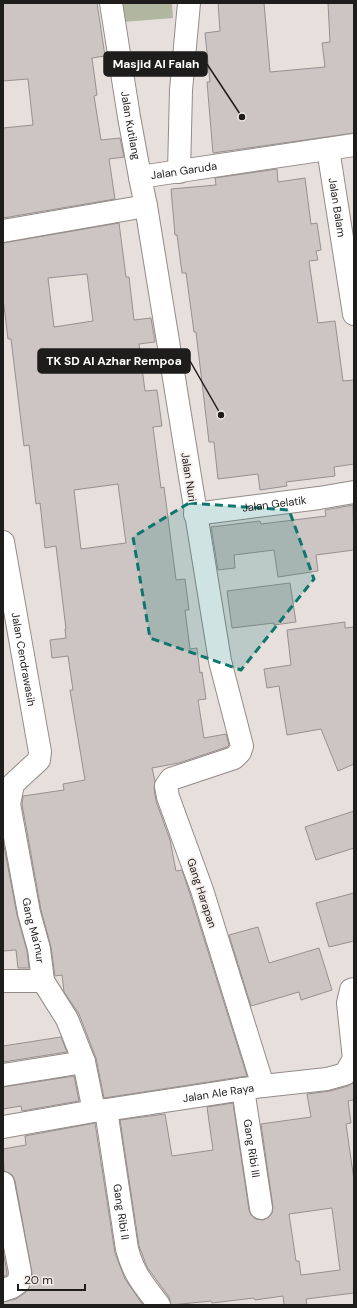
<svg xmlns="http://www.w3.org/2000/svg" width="357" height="1308" font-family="'DM Sans',sans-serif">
	<rect width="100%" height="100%" fill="#e7dfdc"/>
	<path fill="#b1b6a0" d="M122 3H172L173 18 123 22Z"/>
	<g fill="#cdc5c3" stroke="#98908e" fill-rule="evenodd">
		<path d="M3 3H97L105 56 92 58 97 95 94 96 101 140 120 138 124 157 109 159 115 199 3 218V128L33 125 28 79 3 81Z"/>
		<path d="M218 3H264L270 72 325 67 322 43 330 42 328 3H354V133L213 153 207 82H210L205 33 220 31Z"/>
		<path d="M277 169 278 182 305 178 311 224 317 223 321 250 316 251 318 260 309 261 318 323 335 321 343 381 354 380V464L334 467 335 476 286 482 287 486 260 490 258 474 218 479 214 442H209L196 332H194L186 273H182L177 235H175L171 189 216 185 215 178Z"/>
		<path d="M119 223 126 277H129L134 320 151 318 155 342 139 344 145 391 157 390 162 426 153 427 161 488 164 487 176 580 185 579 189 610H185L190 649 197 648 200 673 202 672 206 699 198 700 204 738 226 734 229 745 227 747 179 763 152 768 155 781 154 788 156 801 170 840 176 871 182 870 190 894 247 1076 104 1098 96 1058 79 1014 64 992 62 975 55 976 51 947 41 910 22 804 23 796 64 790 63 784 85 780 70 690H73L68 656 52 658 50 640 66 638 65 629H66L56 546 45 548 40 503 36 504 29 445 24 446 11 339H8L3 298V243ZM87 274 93 321 54 327 48 278ZM118 484 126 543 81 549 74 490Z"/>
		<path d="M353 505 354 550 316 555 318 571 278 577 274 550 234 555 235 568 218 570 211 527 260 521 261 524 326 516 325 510Z"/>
		<path d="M290 583 296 622 274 625V623L232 628 227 591Z"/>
		<path d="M345 622V628L354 627V764L338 771 321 729 287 735 279 686 267 688 264 669 291 665 287 630Z"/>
		<path d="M354 811V848L316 860 305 827Z"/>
		<path d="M3 841 17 915 27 951 29 968H18L16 950 3 951Z"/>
		<path d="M354 893V941L329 947 316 903Z"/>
		<path d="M258 927 269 963 319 948 332 990 301 1000 299 992 251 1006 229 935Z"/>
		<path d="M61 1037 67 1052 3 1062V1046Z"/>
		<path d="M74 1076 79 1101 22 1111 21 1106 3 1109V1087Z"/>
		<path d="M354 1082V1100L348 1101 351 1123 346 1124 354 1180V1293L306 1299 307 1305H284L283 1296 255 1300 254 1298 212 1303 211 1301 171 1305 169 1297 147 1267 139 1246 120 1120 165 1114 172 1156 213 1150 207 1107 233 1103 249 1210 251 1215 256 1219 263 1220 269 1217 272 1213 273 1207 261 1124 311 1117 307 1094 330 1091 348 1086ZM332 1208 340 1270 301 1275 299 1261H296L289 1214Z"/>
		<path d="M95 1123 115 1253 125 1279 143 1305H3V1302L16 1299 26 1292 31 1284 32 1273 15 1181 12 1175 4 1171 3 1149 26 1145 25 1136Z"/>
		<path d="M3 1250 7 1273V1275L3 1277Z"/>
	</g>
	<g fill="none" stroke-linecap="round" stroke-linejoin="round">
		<defs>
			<g id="minor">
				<path id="s1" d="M111 3 129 117 140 177"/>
				<path id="s2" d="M328 149 354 314"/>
				<path d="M179 172 181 90 189 3"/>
				<path d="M3 231 146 206"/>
				<path id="s3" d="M195 514 319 498 354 492"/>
				<path id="s4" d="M3 542 40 752 39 760 13 784 9 804 29 913 39 949 43 981 67 1019 84 1062 94 1111"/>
				<path d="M3 981H43"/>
				<path d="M3 1075 84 1062"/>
				<path id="s5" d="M263 1086 202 890 168 797 166 786 171 779 234 758 240 752 242 746 220 661 146 206 140 177 354 145"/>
				<path id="s6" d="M243 1089 261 1208"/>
				<path id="s7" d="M106 1110 127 1249C134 1275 144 1285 159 1305"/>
				<path id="s8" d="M3 1127 94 1111 106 1110 263 1086 327 1079 345 1074 354 1059 348 1003 351 990 354 989"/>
				<path d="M3 1183 20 1272 19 1282 12 1287 3 1290"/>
			</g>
		</defs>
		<use href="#minor" stroke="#938b88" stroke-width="24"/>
		<use href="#minor" stroke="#fff" stroke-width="22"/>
	</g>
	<path fill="#0f766e" fill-opacity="0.2" stroke="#0f766e" stroke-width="3" stroke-dasharray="8 5" stroke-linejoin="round" d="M189 503 289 510 314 579 241 670 150 638 133 537Z"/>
	<g text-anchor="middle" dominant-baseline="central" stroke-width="3.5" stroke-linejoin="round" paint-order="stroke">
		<g font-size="11" fill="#1f1d1c" stroke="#f4ece9">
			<text stroke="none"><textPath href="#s1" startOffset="124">Jalan Kutilang</textPath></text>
			<text stroke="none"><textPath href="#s5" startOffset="1028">Jalan Garuda</textPath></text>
			<text stroke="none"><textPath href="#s2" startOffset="59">Jalan Balam</textPath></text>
			<text transform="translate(189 477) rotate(81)">Jalan Nuri</text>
			<text stroke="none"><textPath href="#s3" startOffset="80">Jalan Gelatik</textPath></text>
			<text stroke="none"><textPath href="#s4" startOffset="119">Jalan Cendrawasih</textPath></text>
			<text transform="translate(202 893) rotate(72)">Gang Harapan</text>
			<text stroke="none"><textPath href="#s4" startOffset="406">Gang Ma'mur</textPath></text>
			<text stroke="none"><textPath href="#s8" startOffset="218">Jalan Ale Raya</textPath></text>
			<text stroke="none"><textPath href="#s6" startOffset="60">Gang Ribi III</textPath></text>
			<text stroke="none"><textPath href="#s7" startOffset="103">Gang Ribi II</textPath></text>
		</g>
	</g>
	<path fill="none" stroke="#1f1d1c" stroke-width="1.5" d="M242 117L207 64M221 415L190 361"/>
	<g fill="#1f1d1c" stroke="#f4ece9" stroke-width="1.5">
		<circle cx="242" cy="117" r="4"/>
		<circle cx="221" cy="415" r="4"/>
	</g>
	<g fill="#1f1d1c" stroke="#1f1d1c" stroke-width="1.5">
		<rect x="104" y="52" width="103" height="24" rx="4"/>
		<rect x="38" y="349" width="152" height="24" rx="4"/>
	</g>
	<g font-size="12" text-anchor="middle" font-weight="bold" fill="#fff">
		<text x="156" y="68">Masjid Al Falah</text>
		<text x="114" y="365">TK SD Al Azhar Rempoa</text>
	</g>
	<rect width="357" height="1308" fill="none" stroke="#1f1d1c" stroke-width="8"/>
	<path d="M18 1284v6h67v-6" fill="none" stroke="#1f1d1c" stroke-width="2"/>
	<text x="24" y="1284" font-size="12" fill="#1f1d1c" stroke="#f4ece9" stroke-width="3" paint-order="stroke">20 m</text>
</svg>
